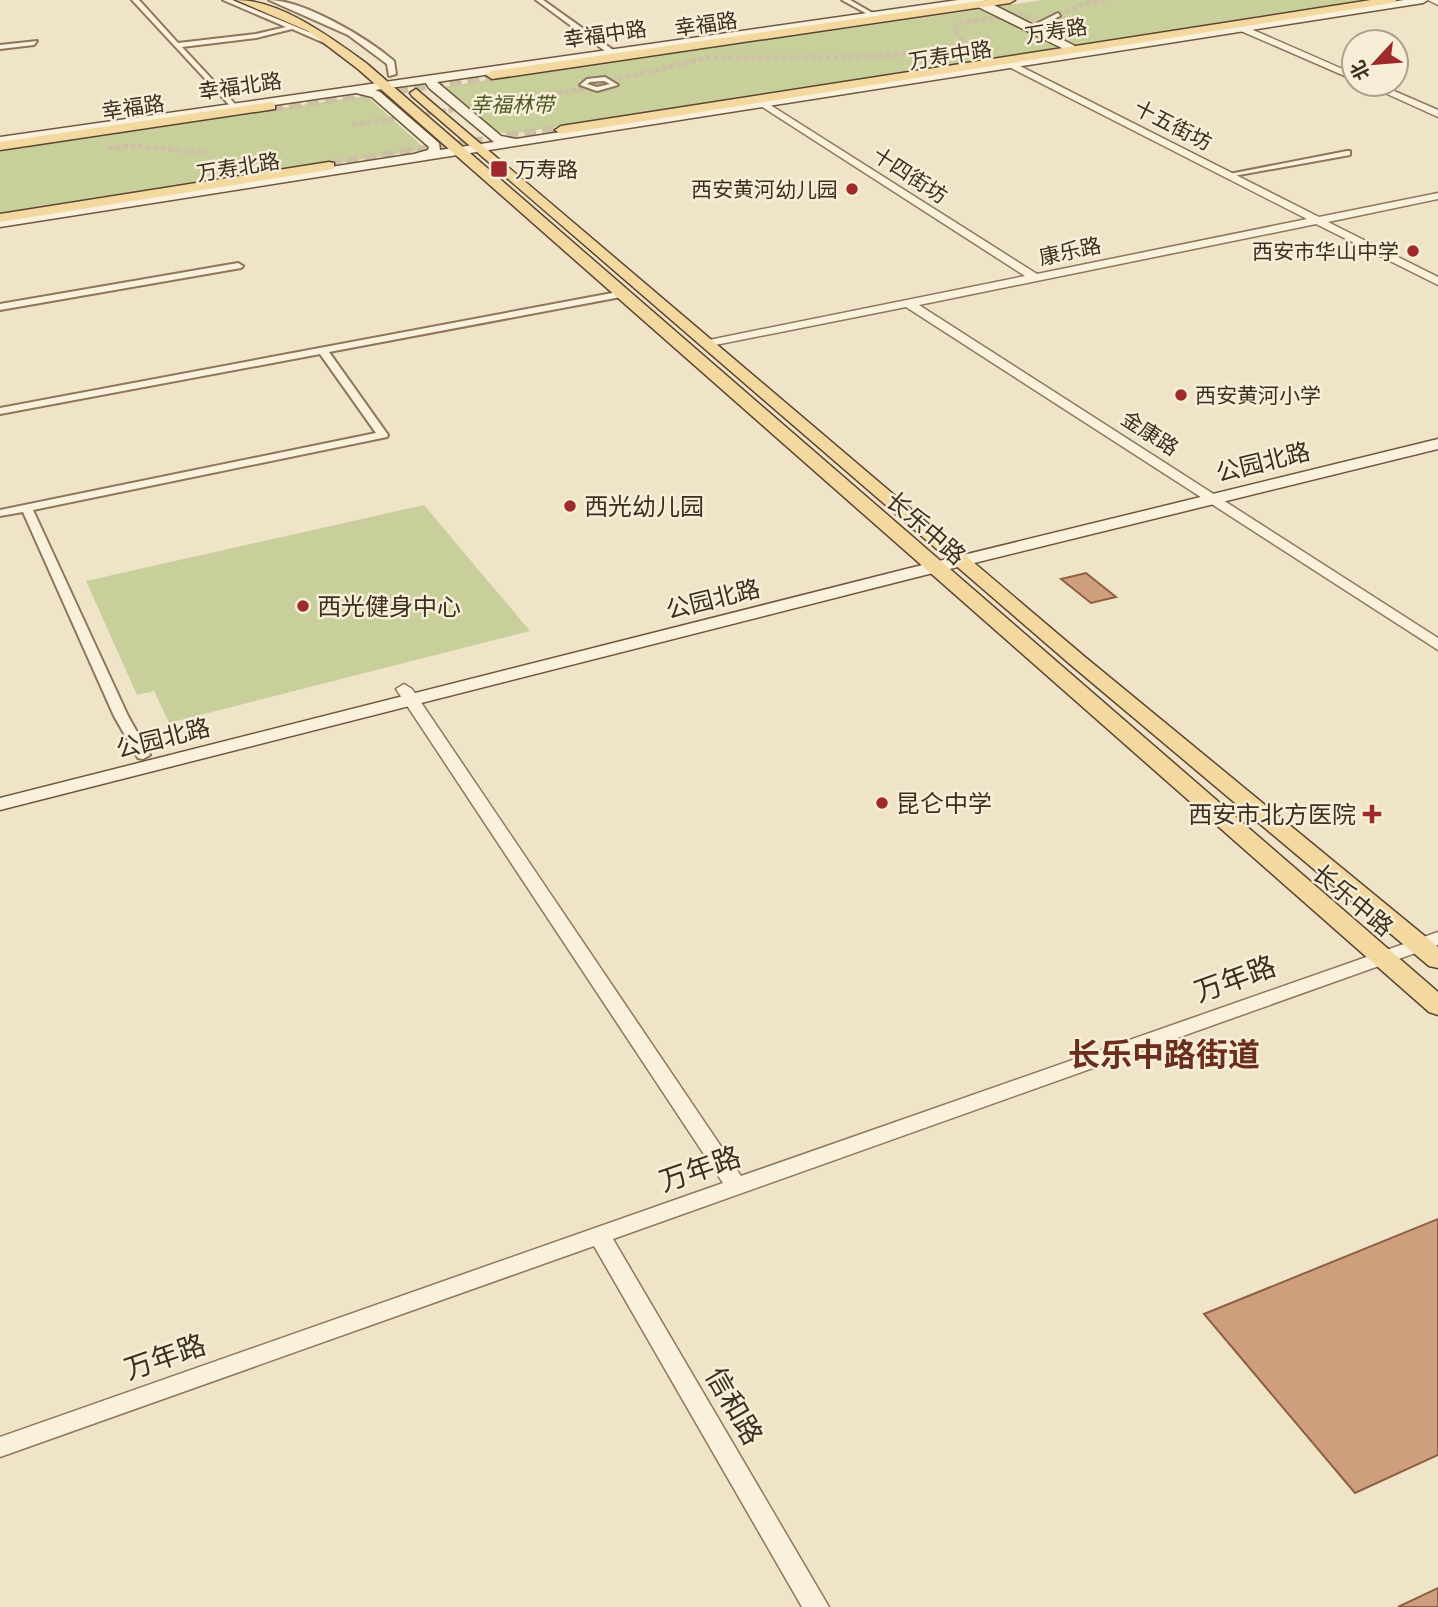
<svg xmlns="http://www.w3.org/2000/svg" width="1438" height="1607" font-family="'Zilla Slab','Noto Sans SC',serif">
	<rect width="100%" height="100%" fill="#f0e4c8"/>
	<g fill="#c9cf9b">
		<path d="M1043 0H1375L511 134 497 132 442 87 780 36 823 32Z"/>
		<path d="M358 97H368L422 146 417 151 0 215V149Z"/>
		<path d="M424 505 530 631 169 723 154 691 137 695 86 581Z"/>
	</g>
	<g fill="#cf9f7d" stroke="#8d5f41" stroke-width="2">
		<path d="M1086 573 1116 597 1091 603 1061 579Z"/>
		<path d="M1438 1219V1455L1355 1493 1204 1314Z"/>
		<path d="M1438 1588V1607H1398Z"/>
	</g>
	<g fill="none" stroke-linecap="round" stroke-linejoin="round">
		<g stroke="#ccc0a6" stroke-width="5" stroke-dasharray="5 2.5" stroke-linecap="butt">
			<path d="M1058 15 1084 4 1106 0"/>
			<path d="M611 81 705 58 864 57 943 51 964 43 954 29 959 23 1021 14 1041 23"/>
			<path d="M527 98 588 88"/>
			<path d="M352 125 491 104"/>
			<path d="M108 148 136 146 207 153"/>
		</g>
		<g stroke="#ccc0a6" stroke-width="12" stroke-dasharray="12 6" stroke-linecap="butt">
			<path d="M271 106 492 75"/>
			<path d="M329 166 561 130"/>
		</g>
		<defs>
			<g id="pedestrian">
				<path d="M1058 13 1060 16 1045 23 1051 27V29H1047L1038 23Z"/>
				<path d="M605 77 618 85 597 91 580 85 587 79ZM604 81 610 84 597 87 587 84 590 82Z"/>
				<path d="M527 96 530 98 529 99 491 106 488 104Z"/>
			</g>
			<g id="minor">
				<path d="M132 0H139L178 43 256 34 286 27 223 0H232L338 44 331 46 292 29 256 38 182 47 236 105 237 107 233 109Z"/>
				<path d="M269 0C304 0 367 38 394 61L396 74 389 76 387 64 348 35Z"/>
				<path d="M536 0H543L616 52 609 54Z"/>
				<path d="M842 0H850L876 15 871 16Z"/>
				<path d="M37 41 34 45 0 49V45Z"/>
				<path d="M1347 151H1350V155L1228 177 1224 175Z"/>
				<path d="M238 263 243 266 241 268 0 310V304Z"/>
				<path d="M623 291 626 292V296L329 352 388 435 387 437 33 510 128 716 150 755 143 759 138 758 114 716 23 512 0 516V510L376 433 320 354 0 414V408Z"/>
			</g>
			<g id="tertiary">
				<path d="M1428 0H1438V5Z"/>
				<path d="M1244 26 1354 74V80L1241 31Z"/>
				<path d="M1012 62 1319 217 1438 193V199L1328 222 1438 277V285L1316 224 919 305 1438 638V650L906 307 705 347 703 344 709 340 1025 276 761 106 759 104 764 101 1037 274 1307 219 1009 67 1007 65Z"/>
				<path d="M1365 84H1378L1438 110V117Z"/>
				<path d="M404 684 412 689 741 1176 1438 932V945L613 1239 829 1607H802L594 1246 0 1457V1437L723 1183 396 689Z"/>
			</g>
			<g id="secondary">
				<path d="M958 0H984L1083 50 1404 0H1428L1423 3 0 227V219L414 154 428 150 429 147 372 97 356 93 0 145V137ZM972 4 1070 52 516 139 501 136 437 82ZM426 83 429 88 494 142 440 150 439 143 380 92 375 90Z"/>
				<path d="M1438 439V449L917 577 0 810V798L906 569Z"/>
			</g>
			<g id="primary">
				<path d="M236 0C281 0 331 38 366 63L1438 992V1015L1429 1012 358 69 308 31Z"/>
				<path d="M987 0H1015L1010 3 492 79 486 75 492 71Z"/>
				<path d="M1371 0H1397L1392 3 561 134 555 130 561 126Z"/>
				<path d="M416 89 1085 657 1438 947V968L1429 966 1071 665 412 96 410 93Z"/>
				<path d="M271 102 275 103V109L0 150V142Z"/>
				<path d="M329 162 334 163V169L0 222V214Z"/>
			</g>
		</defs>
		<use href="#pedestrian" stroke="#8d765c" stroke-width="4"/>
		<use href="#minor" stroke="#8d765c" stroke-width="4"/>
		<use href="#tertiary" stroke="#8d765c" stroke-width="3"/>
		<use href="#secondary" stroke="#6f573f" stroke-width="3"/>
		<use href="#primary" stroke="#5b4430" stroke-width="3"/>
		<use href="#pedestrian" fill="#faf1dc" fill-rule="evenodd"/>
		<use href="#minor" fill="#faf1dc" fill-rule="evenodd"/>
		<use href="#tertiary" fill="#faf1dc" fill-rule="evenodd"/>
		<use href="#secondary" fill="#faf1dc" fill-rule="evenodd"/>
		<use href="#primary" fill="#f3d9a0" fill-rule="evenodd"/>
	</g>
	<g fill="#9e2a2b" stroke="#f7eed8" stroke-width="2.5">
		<rect x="490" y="160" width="18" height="18" rx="3.5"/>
		<circle cx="852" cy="189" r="7"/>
		<circle cx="1413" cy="251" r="7"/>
		<circle cx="1181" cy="395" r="7"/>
		<circle cx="570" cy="506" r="7"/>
		<circle cx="303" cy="606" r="7"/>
		<circle cx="882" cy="803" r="7"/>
		<path d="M1368.5 803.5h7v7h7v7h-7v7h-7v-7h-7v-7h7z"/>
	</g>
	<g text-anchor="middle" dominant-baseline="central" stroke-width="5" stroke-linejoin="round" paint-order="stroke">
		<g font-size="21" fill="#3d2e20" stroke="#f7eed8">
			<text transform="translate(706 24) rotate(-8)">幸福路</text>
			<text transform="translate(1056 31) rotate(-9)">万寿路</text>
			<text transform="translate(605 34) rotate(-8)">幸福中路</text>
			<text transform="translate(950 55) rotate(-9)">万寿中路</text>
			<text transform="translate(240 86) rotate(-8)">幸福北路</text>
			<text transform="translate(133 107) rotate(-8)">幸福路</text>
			<text transform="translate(1173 125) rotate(27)">十五街坊</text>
			<text transform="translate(238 167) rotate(-9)">万寿北路</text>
			<text transform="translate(910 175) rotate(33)">十四街坊</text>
			<text transform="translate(1070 251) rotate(-12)">康乐路</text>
			<text transform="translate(1150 433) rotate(33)">金康路</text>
		</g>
		<g font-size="21" font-style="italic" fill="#4d5a26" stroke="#f7eed8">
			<text x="512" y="104">幸福林带</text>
		</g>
		<g font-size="21" fill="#3d2e20" stroke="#f7eed8" text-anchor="start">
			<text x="515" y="169">万寿路</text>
			<text x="838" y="189" text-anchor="end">西安黄河幼儿园</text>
			<text x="1399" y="251" text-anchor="end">西安市华山中学</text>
			<text x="1195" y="395">西安黄河小学</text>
		</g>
		<g font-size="24" fill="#3d2e20" stroke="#f7eed8">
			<text transform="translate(1263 462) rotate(-14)">公园北路</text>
			<text transform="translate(926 528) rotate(41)">长乐中路</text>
			<text transform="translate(713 599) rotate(-14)">公园北路</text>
			<text transform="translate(163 738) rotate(-14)">公园北路</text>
			<text transform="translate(1353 900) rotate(40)">长乐中路</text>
		</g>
		<g font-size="24" fill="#3d2e20" stroke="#f7eed8" text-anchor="start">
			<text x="584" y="506">西光幼儿园</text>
			<text x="317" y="606">西光健身中心</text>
			<text x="896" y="803">昆仑中学</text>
			<text x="1356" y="814" text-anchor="end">西安市北方医院</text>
		</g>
		<g font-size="28" fill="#3d2e20" stroke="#f7eed8">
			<text transform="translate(1235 979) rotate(-20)">万年路</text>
			<text transform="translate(700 1169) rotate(-19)">万年路</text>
			<text transform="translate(165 1357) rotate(-19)">万年路</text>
			<text transform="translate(734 1406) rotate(60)">信和路</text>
		</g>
		<g font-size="32" font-weight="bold" fill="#6b2e1e" stroke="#f7eed8">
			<text x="1164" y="1055">长乐中路街道</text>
		</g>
	</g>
	<g transform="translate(1375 63) rotate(244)"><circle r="33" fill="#f7eed8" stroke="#ada18e" stroke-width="2"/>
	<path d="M0-5L12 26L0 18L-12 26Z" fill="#9e2a2b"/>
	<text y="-10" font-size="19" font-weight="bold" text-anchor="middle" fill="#3d2e20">北</text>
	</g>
</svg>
